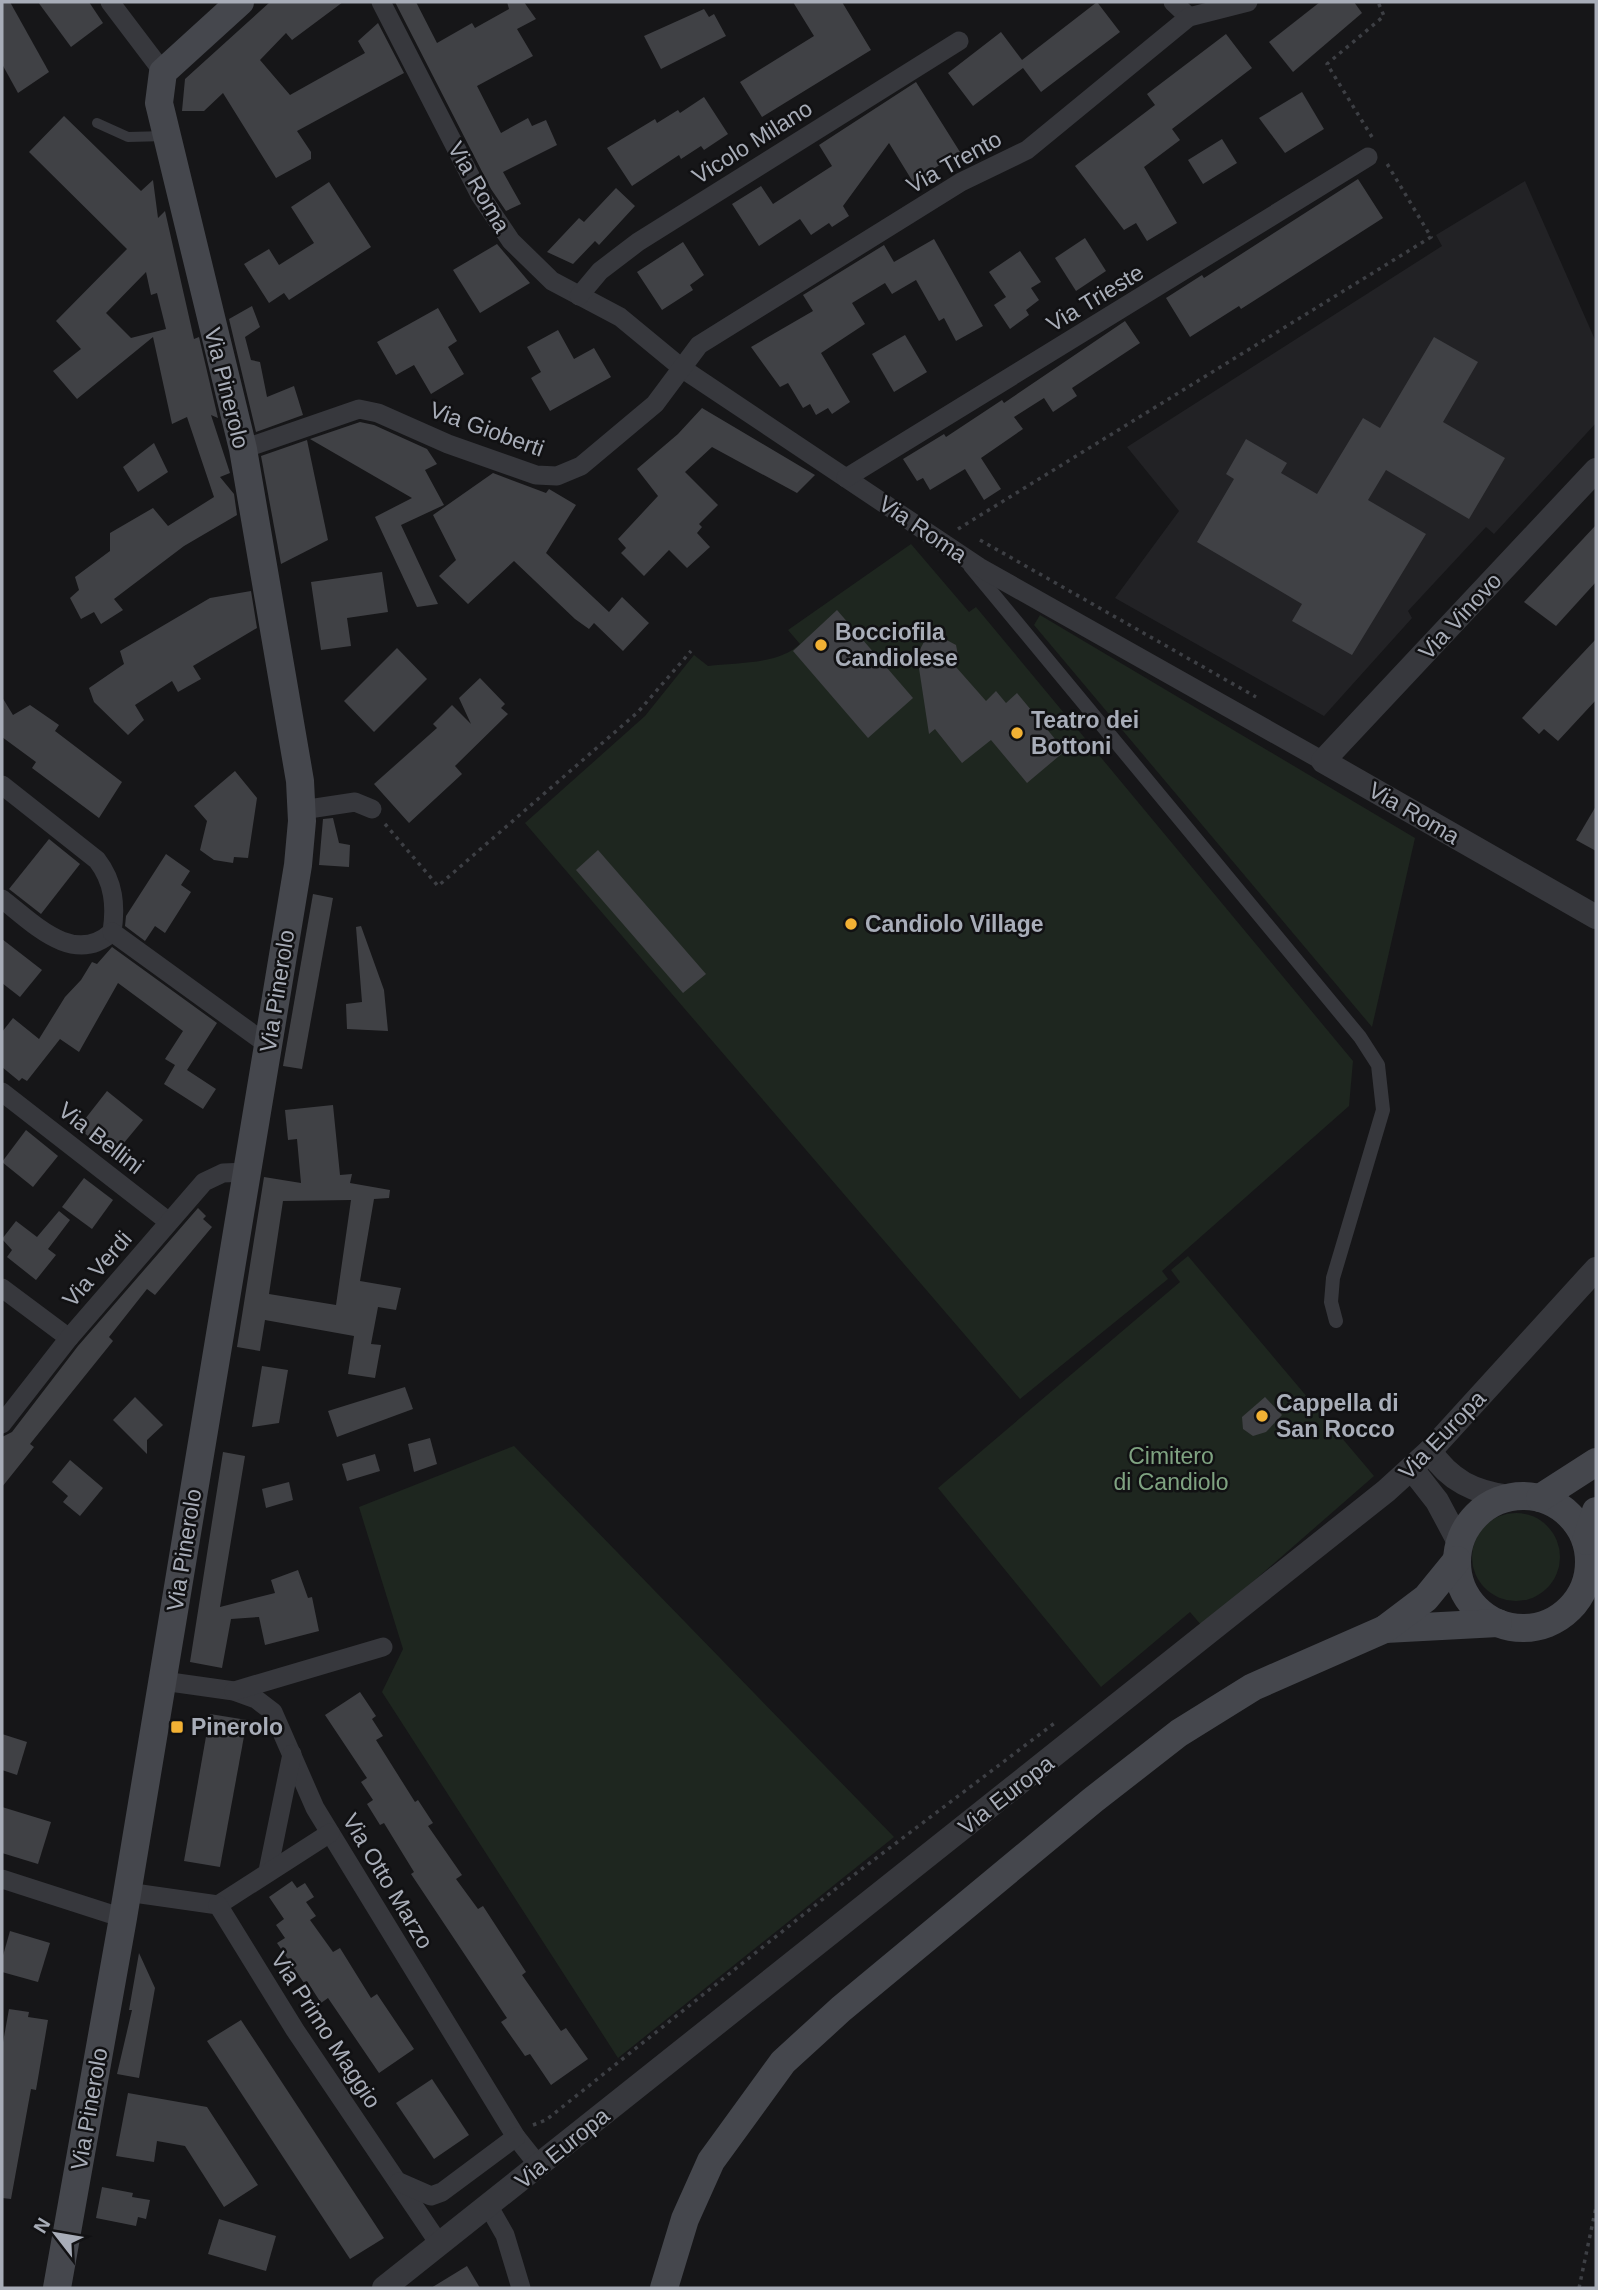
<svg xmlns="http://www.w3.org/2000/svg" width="1598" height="2290" font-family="Helvetica,sans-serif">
	<rect width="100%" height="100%" fill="#161618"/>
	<path fill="#222225" d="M1525 181 1596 342V423L1494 534 1486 527 1408 611 1412 618 1324 716 1115 598 1179 511 1127 447 1442 246 1436 235Z"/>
	<g fill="#1e261f">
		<path d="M911 544 969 612 976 607 1353 1061 1349 1106 1162 1271 1168 1279 1020 1399 525 823 645 716 694 655 708 666C737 662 778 665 800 644L788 630Z"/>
		<path d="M1040 615 1415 838 1372 1027 1034 625Z"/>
		<path d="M1188 1256 1374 1476 1202 1626 1190 1612 1101 1687 938 1488 1180 1282 1171 1270Z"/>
		<path d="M514 1446 894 1837 618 2058 382 1692 403 1649 359 1507Z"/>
		<circle cx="1516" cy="1557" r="44"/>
	</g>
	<g fill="#404145" fill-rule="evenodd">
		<path d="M2 2H10L49 72 18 93 2 64Z"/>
		<path d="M38 2H89L103 23 71 47Z"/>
		<path d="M270 2H343L292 40 286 33 260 60 290 95 365 53 358 41 378 23 404 73 297 131 311 152V159L276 178 223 93 204 111H182L185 79Z"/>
		<path d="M395 2H416L437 43 472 23 475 28 509 9 507 2H524L536 19 517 29 533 56 477 86 501 133 528 118 532 126 546 120 557 145 503 172 521 204 506 211 491 189Z"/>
		<path d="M793 2H842L871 50 762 117 740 82 814 36Z"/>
		<path d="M1097 2 1120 32 1041 92 1023 68 973 106 948 73 1001 32 1022 60Z"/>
		<path d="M1320 2H1354L1362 13 1293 72 1269 42Z"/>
		<path d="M704 9 709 17 714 14 726 36 661 69 644 36Z"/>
		<path d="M1226 34 1252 68 1172 129 1180 140 1144 167 1177 223 1147 241 1136 223 1124 230 1075 166 1155 105 1147 94Z"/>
		<path d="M916 82 960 152 913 182 889 143 843 206 849 216 832 227 829 223 811 235 800 219 759 246 732 204 761 186 773 204 832 166 819 145Z"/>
		<path d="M1302 92 1324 129 1285 153 1259 118Z"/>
		<path d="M704 97 728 134 704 150 701 146 681 159 679 155 632 186 607 148 655 119 657 123 678 110 680 113Z"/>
		<path d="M64 116 141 191 153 180 158 218 165 211 194 339 199 337 218 418 211 415 230 473 220 477 234 494 237 515 184 546 114 599 123 610 101 624 94 612 81 619 70 598 79 590 75 577 110 551V533L153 508 168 526 214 497 187 417 172 424 153 337 77 399 53 371 81 349 56 321 127 249 29 152ZM146 272 151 295 157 293 166 329 131 338 106 313Z"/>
		<path d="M1222 139 1237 163 1203 184 1188 160Z"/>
		<path d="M1358 179 1383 218 1241 309 1239 306 1190 337 1166 298 1202 275 1204 278Z"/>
		<path d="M329 182 371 247 289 300 284 293 269 303 244 264 269 249 279 265 314 243 291 207Z"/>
		<path d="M616 188 635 206 599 245 595 241 573 264 547 252 579 218 584 222Z"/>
		<path d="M1085 238 1106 271 1076 291 1055 258Z"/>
		<path d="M934 239 983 326 956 341 944 318 939 321 916 280 892 294 885 283 852 303 865 324 821 353 850 402 832 414 828 408 816 415 810 404 803 408 788 383 780 387 751 347 813 311 803 295 884 245 894 262Z"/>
		<path d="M683 242 704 275 690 285 693 290 662 310 637 272Z"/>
		<path d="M497 244 530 283 480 313 453 270Z"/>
		<path d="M1020 251 1041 282 1031 288 1039 300 1026 310 1029 315 1010 329 994 305 1006 297 989 272Z"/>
		<path d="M252 306 260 327 245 337 251 360 260 362 267 397 294 386 303 415 256 432 229 319Z"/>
		<path d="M438 308 457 341 448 347 464 374 431 394 414 365 396 375 377 342Z"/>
		<path d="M1125 321 1140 343 1072 388 1077 396 1053 412 1044 398 1014 417 1023 429 981 458 1001 489 984 500 965 469 930 490 923 478 917 481 903 459 944 434 946 437 1002 400 1004 403Z"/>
		<path d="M558 330 574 359 594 348 611 377 550 411 531 378 541 372 527 347Z"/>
		<path d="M905 335 927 372 894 392 872 354Z"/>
		<path d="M1434 337 1478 362 1443 422 1505 458 1469 519 1386 470 1368 500 1426 534 1352 655 1292 621 1302 604 1197 542 1234 479 1226 474 1246 439 1287 463 1281 473 1317 494 1363 418 1380 428Z"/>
		<path d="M702 408 815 475 797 493 712 447 685 472 718 505 699 524 702 527 697 533 710 547 687 568 669 550 644 576 621 553 626 548 618 539 658 496 637 469 678 434Z"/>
		<path d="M360 422 374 425 427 449 437 464 425 470 444 505 401 525 438 604 417 607 375 517 412 498 310 439Z"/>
		<path d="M307 440 328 540 281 564 261 456Z"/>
		<path d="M154 443 168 472 138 492 123 467Z"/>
		<path d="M493 473 546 493 549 489 576 505 546 553 609 612 622 597 649 623 623 651 594 623 589 629 575 619 514 561 468 604 439 576 456 560 433 515Z"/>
		<path d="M1596 525V582L1556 626 1524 602Z"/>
		<path d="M382 572 388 612 347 618 351 646 321 650 311 582Z"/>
		<path d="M251 591 257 628 193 666 201 679 178 692 172 681 135 705 144 720 128 735 94 702 89 688 124 664 120 651 210 598Z"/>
		<path d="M837 610 913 698 868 738 793 651Z"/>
		<path d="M941 637 956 645 959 660 956 667 986 701 996 691 1006 703 1017 693 1065 751 1027 783 991 740 962 763 935 729 929 734 917 655 925 640Z"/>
		<path d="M1596 639V700L1558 741 1544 729 1539 734 1522 718Z"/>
		<path d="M397 648 427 679 374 732 344 701Z"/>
		<path d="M480 678 505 704 501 708 508 714 455 766 462 774 409 823 374 784 437 728 433 724 452 705 471 724 459 698Z"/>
		<path d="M2 697 13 715 30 705 59 725 55 731 122 782 99 818 32 768 36 762 2 737Z"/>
		<path d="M235 771 257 798 248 858 234 857 233 863 214 860 200 850 207 821 194 806Z"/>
		<path d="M1596 806V851L1576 840Z"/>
		<path d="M333 818 339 843 350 845 349 867 319 865 323 819Z"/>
		<path d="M49 839 80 864 41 914 9 889Z"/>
		<path d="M598 850 706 974 683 993 576 870Z"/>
		<path d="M166 854 190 871 181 885 191 892 165 933 155 926 145 941 125 926 126 916Z"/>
		<path d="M313 894 333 898 302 1069 283 1066Z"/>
		<path d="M361 926 384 990 388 1031 347 1029 346 1004 362 1002 356 927Z"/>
		<path d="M2 939 42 970 20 997 2 983Z"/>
		<path d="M112 947 217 1023 187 1070 216 1089 203 1109 164 1084 175 1065 165 1059 183 1031 118 983 79 1052 60 1039 27 1081 22 1078 19 1081 2 1067V1032L13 1018 39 1039 65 997 81 980 92 962 97 964Z"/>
		<path d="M107 1091 143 1120 113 1156 78 1128Z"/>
		<path d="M333 1105 340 1175 352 1174 350 1183 390 1190 389 1198 374 1199 360 1281 401 1288 396 1310 378 1307 371 1344 381 1345 375 1378 348 1374 354 1336 265 1320 260 1351 237 1347 264 1177 301 1183 297 1139 288 1140 285 1110ZM351 1200 336 1305 269 1294 283 1201Z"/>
		<path d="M26 1130 58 1156 33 1187 2 1162Z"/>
		<path d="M84 1178 113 1200 92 1229 62 1207Z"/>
		<path d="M198 1208 206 1216 203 1219 212 1227 155 1295 147 1289 109 1337 113 1341 30 1444 34 1447 2 1487V1437L12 1432 78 1346Z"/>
		<path d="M59 1211 70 1220 48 1249 56 1255 36 1280 7 1257 12 1250 2 1239 16 1221 37 1237Z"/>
		<path d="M262 1366 288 1370 279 1423 252 1427Z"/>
		<path d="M405 1387 413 1409 337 1437 328 1411Z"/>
		<path d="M135 1397 163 1425 147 1440V1454L113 1420Z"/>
		<path d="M1265 1397 1282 1415 1266 1432 1253 1436 1243 1429 1242 1417Z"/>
		<path d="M430 1438 437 1464 414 1472 408 1444Z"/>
		<path d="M223 1452 245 1456 220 1607 275 1593 271 1580 298 1570 308 1598 312 1597 319 1631 265 1645 259 1617 231 1619 222 1668 190 1662Z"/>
		<path d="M375 1454 380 1471 347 1481 342 1464Z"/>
		<path d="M70 1460 103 1488 80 1516 63 1502 68 1496 52 1482Z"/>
		<path d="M289 1482 293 1500 266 1508 262 1489Z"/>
		<path d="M360 1692 376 1716 372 1719 383 1736 376 1740 415 1802 418 1800 433 1823 428 1826 462 1875 456 1879 478 1909 483 1906 526 1972 522 1975 561 2031 566 2028 588 2059 551 2085 530 2054 525 2056 501 2022 507 2018 411 1874 414 1872 384 1823 380 1825 367 1804 373 1800 361 1782 367 1778 325 1715Z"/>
		<path d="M210 1714 247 1720 220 1867 184 1861Z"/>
		<path d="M2 1734 27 1742 17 1775 2 1770Z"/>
		<path d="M2 1807 51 1822 38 1864 2 1853Z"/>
		<path d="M292 1881 297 1888 305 1883 314 1897 306 1902 316 1916 310 1920 333 1952 340 1948 371 1998 377 1994 414 2049 379 2073 328 1998 321 2003 307 1981 304 1983 277 1943 285 1938 276 1925 284 1919 269 1897Z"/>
		<path d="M10 1931 50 1943 38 1982 2 1972V1959Z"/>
		<path d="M139 1953 155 1988 139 2078 117 2074 132 2010H129Z"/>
		<path d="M9 2009 29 2012 28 2017 48 2020 36 2090 31 2089 11 2199 2 2198V2048Z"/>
		<path d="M241 2020 384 2238 350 2259 207 2041Z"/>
		<path d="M432 2079 469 2135 434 2159 396 2103Z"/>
		<path d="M128 2093 207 2107 258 2185 224 2207 185 2146 157 2141 154 2162 116 2156Z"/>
		<path d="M102 2187 133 2193 132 2197 150 2200 146 2219 138 2217 136 2226 96 2218Z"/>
		<path d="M219 2219 276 2236 266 2271 208 2254Z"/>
		<path d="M467 2266 480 2288H431Z"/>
	</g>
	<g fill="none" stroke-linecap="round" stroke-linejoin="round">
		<g stroke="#3d3f44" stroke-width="3.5" stroke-dasharray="3.5 5" stroke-linecap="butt">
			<path d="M1372 137 1327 64 1384 16 1378 2"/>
			<path d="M958 529 1431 237 1386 162"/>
			<path d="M980 540 1256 697"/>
			<path d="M385 824 438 886 638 712 691 651"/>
			<path d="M533 2125 546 2120 838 1887 1056 1722"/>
			<path d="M1579 2288 1596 2207"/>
		</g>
		<path stroke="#37383d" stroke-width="10" d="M97 123 128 137 166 136"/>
		<path stroke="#37383d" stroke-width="14" d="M970 566 1360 1037 1378 1065 1383 1110 1333 1278 1331 1302 1336 1321"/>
		<g stroke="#37383d" stroke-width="19">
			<path d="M110 2 163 72"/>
			<path d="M381 2 480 195 511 241 552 281 620 317 683 369 979 567 1323 761"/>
			<path d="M1173 2 1189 17"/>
			<path d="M579 296 600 271 638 242 959 41"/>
			<path d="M243 449 359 409 378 413 448 444 536 475 557 476 581 466 655 404 699 345 961 182 1027 150 1189 17 1248 2"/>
			<path d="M846 478 1368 157"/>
			<path d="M2 785 97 860C114 882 116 906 112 932"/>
			<path d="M302 810 355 802 372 809"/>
			<path d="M2 899C33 923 74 967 112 932"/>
			<path d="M112 932 268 1045"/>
			<path d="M2 1092 169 1222"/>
			<path d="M2 1288 69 1338"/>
			<path d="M2 1424 69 1338 204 1182 223 1173 247 1172"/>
			<path d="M163 1681 234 1691 256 1699 273 1712 315 1808 516 2137 539 2166"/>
			<path d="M234 1691 383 1647"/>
			<path d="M268 1871 292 1754"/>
			<path d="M2 1879 123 1918"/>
			<path d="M127 1892 218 1905 330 1833"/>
			<path d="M218 1905 295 2030 440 2245"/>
			<path d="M399 2182 431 2196 442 2192 516 2137"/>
			<path d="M489 2207 505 2235 521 2288"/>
		</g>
		<g stroke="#37383d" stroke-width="24">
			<path d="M1596 470 1323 761 1596 917"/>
			<path d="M1430 1451C1450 1481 1474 1492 1509 1497"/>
			<path d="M1412 1469 1437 1501 1460 1544"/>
			<path d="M384 2288 1386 1491 1430 1451 1596 1269"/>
		</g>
		<g stroke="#45474d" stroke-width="28">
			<circle cx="1523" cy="1562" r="66"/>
			<path d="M1540 1498 1596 1462"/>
			<path d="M1586 1541 1596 1511"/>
			<path d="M1385 1629 1498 1623"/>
			<path d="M57 2288 123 1918 298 865 302 821 300 781 243 449 159 103 163 72 240 2"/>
			<path d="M664 2288 685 2219 711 2161 783 2062 841 2009 1093 1800 1179 1733 1253 1687 1385 1629 1426 1598 1457 1560"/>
		</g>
	</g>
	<g fill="#f2b134" stroke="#111113" stroke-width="2.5">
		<circle cx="821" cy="645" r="7"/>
		<circle cx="1017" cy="733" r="7"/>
		<circle cx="851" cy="924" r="7"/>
		<circle cx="1262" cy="1416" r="7"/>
		<rect x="170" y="1720" width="14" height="14" rx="3.5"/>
	</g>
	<g text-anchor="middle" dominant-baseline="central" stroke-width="5" stroke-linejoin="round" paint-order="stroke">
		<g font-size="23" fill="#a8adb8" stroke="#111113">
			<text transform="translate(752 142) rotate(-32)">Vicolo Milano</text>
			<text transform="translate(954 162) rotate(-29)">Via Trento</text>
			<text transform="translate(479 187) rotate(60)">Via Roma</text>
			<text transform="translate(1095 298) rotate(-31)">Via Trieste</text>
			<text transform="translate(227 388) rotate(76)">Via Pinerolo</text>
			<text transform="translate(487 429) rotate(20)">Via Gioberti</text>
			<text transform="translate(923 529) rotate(34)">Via Roma</text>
			<text transform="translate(1460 616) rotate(-47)">Via Vinovo</text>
			<text transform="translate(1414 813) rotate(30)">Via Roma</text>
			<text transform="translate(277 991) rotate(-81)">Via Pinerolo</text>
			<text transform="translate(101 1138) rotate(38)">Via Bellini</text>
			<text transform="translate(97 1269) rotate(-49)">Via Verdi</text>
			<text transform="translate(1442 1435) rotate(-46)">Via Europa</text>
			<text transform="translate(184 1550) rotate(-81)">Via Pinerolo</text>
			<text transform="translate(1006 1795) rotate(-38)">Via Europa</text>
			<text transform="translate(388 1881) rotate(59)">Via Otto Marzo</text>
			<text transform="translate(326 2030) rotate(57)">Via Primo Maggio</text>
			<text transform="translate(89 2109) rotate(-80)">Via Pinerolo</text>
			<text transform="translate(562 2148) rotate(-39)">Via Europa</text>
		</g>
		<g font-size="23" font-weight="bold" fill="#a8adb8" stroke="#111113" text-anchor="start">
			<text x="835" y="632">Bocciofila<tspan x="835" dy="26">Candiolese</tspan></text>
			<text x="1031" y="720">Teatro dei<tspan x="1031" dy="26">Bottoni</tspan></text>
			<text x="865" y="924">Candiolo Village</text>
			<text x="1276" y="1403">Cappella di<tspan x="1276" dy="26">San Rocco</tspan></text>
			<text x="191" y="1727">Pinerolo</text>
		</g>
		<g font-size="23" fill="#7fa381" stroke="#111113">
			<text x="1171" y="1456">Cimitero<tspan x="1171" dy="26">di Candiolo</tspan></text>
		</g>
	</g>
	<rect width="1598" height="2290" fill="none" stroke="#a8adb8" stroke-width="7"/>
	<g transform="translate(56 2234) rotate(301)" stroke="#111113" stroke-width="5" paint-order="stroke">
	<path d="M0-5L12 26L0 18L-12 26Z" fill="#a8adb8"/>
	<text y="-10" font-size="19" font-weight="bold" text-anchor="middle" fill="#a8adb8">N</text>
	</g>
</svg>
